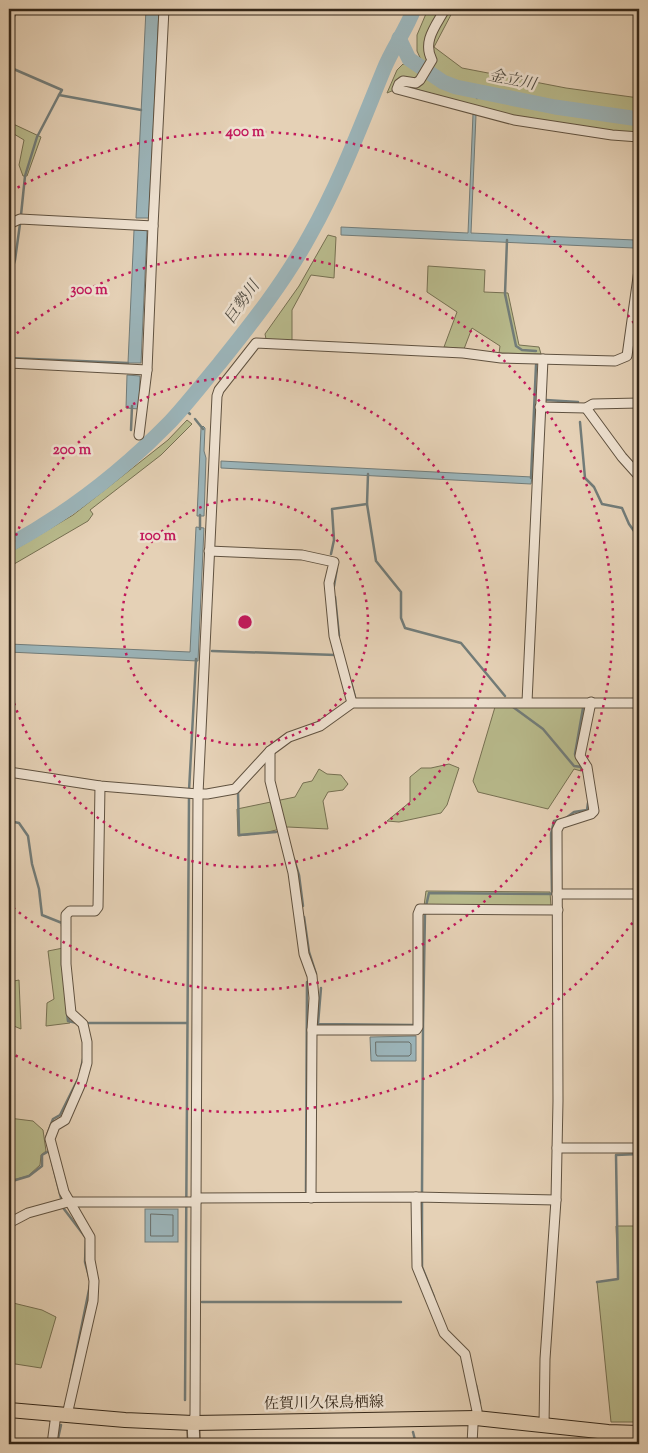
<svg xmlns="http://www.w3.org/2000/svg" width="648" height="1453" font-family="'Sorts Mill Goudy','Noto Serif JP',serif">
	<rect width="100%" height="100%" fill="#e5d1b6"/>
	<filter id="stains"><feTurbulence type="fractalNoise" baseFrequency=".004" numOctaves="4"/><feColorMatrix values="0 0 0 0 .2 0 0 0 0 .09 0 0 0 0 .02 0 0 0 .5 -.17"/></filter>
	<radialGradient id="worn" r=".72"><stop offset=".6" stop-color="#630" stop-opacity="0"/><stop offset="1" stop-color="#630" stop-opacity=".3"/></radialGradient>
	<g fill="#b8ba8c" stroke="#767052">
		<path d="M428 9H454L434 47 462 68 566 88 639 98V116L554 105 480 89 449 80 423 64 417 51V35Z"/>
		<path d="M403 64 411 65 450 89 551 111 639 124 638 135 517 117 404 86 387 93 397 70Z"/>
		<path d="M9 122 41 137 27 176H23L19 165 24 140 9 131Z"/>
		<path d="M328 235 336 237 334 278 311 275 292 310V341L266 339 265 334 299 286Z"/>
		<path d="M428 266 485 270 484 292 508 293 519 345 539 347 541 354 499 353 500 346 472 328 464 349 444 347 457 312 427 292Z"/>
		<path d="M187 420 192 424 161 455 90 510 93 514 88 521 9 567V553L73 515 168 440Z"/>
		<path d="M585 706 577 754 581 771 574 769 548 809 478 792 473 781 495 707Z"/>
		<path d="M449 764 459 768 447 805 441 813 399 822 387 821 410 802V777L421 768H431Z"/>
		<path d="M319 769 327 774 341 775 348 784 343 790 328 792 323 801 328 829 288 827 264 833 238 836 237 809 295 797 303 783 312 781Z"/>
		<path d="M426 891 550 892 551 907 424 906Z"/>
		<path d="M63 948 70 1023 46 1026 47 1003 54 999 48 951Z"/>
		<path d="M19 980 21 1029 9 1024V982Z"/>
		<path d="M9 1118 33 1121 43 1130 46 1151 41 1155 40 1165 28 1176 9 1181Z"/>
		<path d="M616 1226H639V1422H611L597 1282 618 1279Z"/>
		<path d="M9 1302 42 1310 56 1317 41 1368 9 1363Z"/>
	</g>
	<g fill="#9bb4b9" stroke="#727c79">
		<path d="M146 9H159L149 218H136Z"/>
		<path d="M473 114 476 115 471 233 635 240 634 248 341 235V227L468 233Z"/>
		<path d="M134 230H147L141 363H128Z"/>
		<path d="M127 375 140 376 139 409 126 408Z"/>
		<path d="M203 426 205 428 204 451 206 458 204 516H197L201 428Z"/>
		<path d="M221 461 532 477 531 484 221 468Z"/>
		<path d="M196 527 204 528 198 661 9 652V644L190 652Z"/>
		<path d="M416 1036V1061H371L370 1037Z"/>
		<rect x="145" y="1209" width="33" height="33"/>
	</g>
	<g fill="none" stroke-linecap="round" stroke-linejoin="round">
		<g stroke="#686e69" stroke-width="1">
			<path d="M376 1042H409L411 1044V1054L409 1056H377L376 1054Z"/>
			<path d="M151 1214 173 1215V1236H151Z"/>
		</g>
		<g stroke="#727c79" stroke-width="2.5">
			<path d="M9 67 62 90 59 95"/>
			<path d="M477 98 478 93"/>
			<path d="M21 215 25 176 37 137 59 95 141 110"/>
			<path d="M507 240 505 294 516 346 522 350 536 351"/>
			<path d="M9 277H10L15 260 20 224"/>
			<path d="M9 358 128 363"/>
			<path d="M546 400 578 402"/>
			<path d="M182 407 190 414"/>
			<path d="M195 419 203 429"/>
			<path d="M580 422 585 478 594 487 602 504 622 508 629 524 639 538"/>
			<path d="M131 430 132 406"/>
			<path d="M531 478 536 365"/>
			<path d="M367 504 376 561 401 592V618L405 628 461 643 505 696"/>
			<path d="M200 529V515"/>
			<path d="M331 554 334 540 332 509 367 504 368 474"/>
			<path d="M334 586 337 568"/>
			<path d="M335 597 339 636"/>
			<path d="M212 651 336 655"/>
			<path d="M351 682 355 697"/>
			<path d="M513 707 543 729 574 766 582 767 584 773"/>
			<path d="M633 707H639"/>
			<path d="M577 759 575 754 583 708"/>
			<path d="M240 790 238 792 239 835 276 832"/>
			<path d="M189 791 196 659"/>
			<path d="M566 818 574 812 587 810 588 803"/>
			<path d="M9 821 19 823 28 836 32 864 39 889 42 915 62 923V926"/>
			<path d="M294 859 299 875 303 906"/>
			<path d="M426 906 429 893 552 894 551 834 554 821 560 820"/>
			<path d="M304 917 309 952 316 974"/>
			<path d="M62 941V966"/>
			<path d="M321 988 318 1024 413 1025"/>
			<path d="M67 1013 68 1021 77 1023"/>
			<path d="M89 1023H187"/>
			<path d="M80 1073 83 1059"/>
			<path d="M46 1138 53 1119 60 1115 78 1079"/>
			<path d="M51 1158 61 1198"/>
			<path d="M9 1182 29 1176 42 1166V1155L49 1151"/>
			<path d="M306 1191 307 982"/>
			<path d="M422 1193 423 1025 425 912"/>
			<path d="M422 1202V1267L434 1297"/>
			<path d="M64 1209 86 1238 85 1262 90 1280"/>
			<path d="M597 1282 618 1279 616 1155 639 1154"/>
			<path d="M202 1302H401"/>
			<path d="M70 1383 90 1285"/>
			<path d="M476 1385 480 1403"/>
			<path d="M185 1400 189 796"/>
			<path d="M413 1432 416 1444"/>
			<path d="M57 1443 61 1425"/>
		</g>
		<g stroke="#9bb4b9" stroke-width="15">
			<path d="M399 38 409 59 443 82 456 87 555 107 639 119"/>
			<path d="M9 545C68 513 123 470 170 422 187 404 203 383 219 364 252 323 285 281 310 235 340 182 361 125 384 69 392 49 406 30 414 9"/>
		</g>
		<defs>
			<g id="minor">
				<path d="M445 9C436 26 422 41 432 60L420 80 416 83 403 81 399 84 397 89 514 120 612 135 639 137"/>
				<path d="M9 18 12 9"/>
				<path d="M9 224 20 219 153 226 164 9"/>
				<path d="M9 363 147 370"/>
				<path d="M540 407 586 408 593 404 639 403"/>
				<path d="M586 408 622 457 639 476"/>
				<path d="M139 435 147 370 153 226"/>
				<path d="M209 551 302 555 334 562 329 583 334 636 352 703"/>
				<path d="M527 702 543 359"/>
				<path d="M270 751V781L293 873 304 954 312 976 314 998 312 1030 311 1198"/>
				<path d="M9 772 100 786 198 794H207L235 789 270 751 289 737 320 726 352 703H639"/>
				<path d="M557 894H639"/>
				<path d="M312 1030H416L418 1027V914L420 909 558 910"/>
				<path d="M557 1148H639"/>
				<path d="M416 1197 417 1267 444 1333 465 1354 477 1411 473 1425 472 1444"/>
				<path d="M196 1198 416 1197 556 1200"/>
				<path d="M9 1223 28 1213 68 1202H196"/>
				<path d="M67 1415 93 1301 94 1281 90 1260V1237L64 1192 50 1139 55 1126 65 1120 82 1081 87 1063V1042L83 1024 71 1013 66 964V915L70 911H95L98 907 100 786"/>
				<path d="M193 1423 195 1415 198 794 217 396 219 390 256 343 463 353 501 358 615 361 627 356 639 270"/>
				<path d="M544 1426 545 1359 556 1200 558 1101 557 830 560 824 591 814 594 811 587 767 580 756 591 702"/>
				<path d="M52 1444 56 1414"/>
			</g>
			<path id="tertiary" d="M193 1423 194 1444"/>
			<path id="primary" d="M9 1410 125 1420 193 1423 476 1418 608 1432 639 1433"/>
		</defs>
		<use href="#minor" stroke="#605240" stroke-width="11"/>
		<use href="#tertiary" stroke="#605240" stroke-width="14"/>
		<use href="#primary" stroke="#342719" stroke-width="16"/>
		<use href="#minor" stroke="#eee1d0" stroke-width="9"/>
		<use href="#tertiary" stroke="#eee1d0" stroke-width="11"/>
		<use href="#primary" stroke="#e5d1b6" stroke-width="14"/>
	</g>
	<g fill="none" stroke="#c2185b" stroke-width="2.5" stroke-dasharray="2.5 5">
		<circle cx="245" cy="622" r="123"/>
		<path d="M9 557A245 245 0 1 1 9 687"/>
		<path d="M11 338A368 368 0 1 1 11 906"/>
		<path d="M637 917A491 491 0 0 1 11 1053M11 191A491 491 0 0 1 637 327"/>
	</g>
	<g text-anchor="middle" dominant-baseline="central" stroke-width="5" stroke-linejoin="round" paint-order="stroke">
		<g font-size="15" fill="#342719" stroke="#eee1d0">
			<text transform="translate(324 1404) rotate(-1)">佐賀川久保鳥栖線</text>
		</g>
		<g font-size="16" font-style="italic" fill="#4e4a41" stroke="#eee1d0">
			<text transform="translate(512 81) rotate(12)">金立川</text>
			<text transform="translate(243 303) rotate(-55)">巨勢川</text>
		</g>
	</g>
	<circle cx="245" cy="622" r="8" fill="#c2185b" stroke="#eee1d0" stroke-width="2.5"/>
	<g font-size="15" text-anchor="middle" font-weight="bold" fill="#c2185b" stroke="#eee1d0" stroke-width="5" stroke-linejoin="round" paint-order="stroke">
		<text x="245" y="136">400 m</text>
		<text x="89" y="294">300 m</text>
		<text x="72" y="454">200 m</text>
		<text x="158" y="540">100 m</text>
	</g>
	<rect width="648" height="1453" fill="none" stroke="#e5d1b6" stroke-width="30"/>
	<rect x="10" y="10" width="628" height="1433" fill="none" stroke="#342719" stroke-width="2.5"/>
	<rect x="15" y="15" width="618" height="1423" fill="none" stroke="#342719"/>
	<rect width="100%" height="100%" filter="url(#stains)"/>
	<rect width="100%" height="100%" fill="url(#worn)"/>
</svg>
